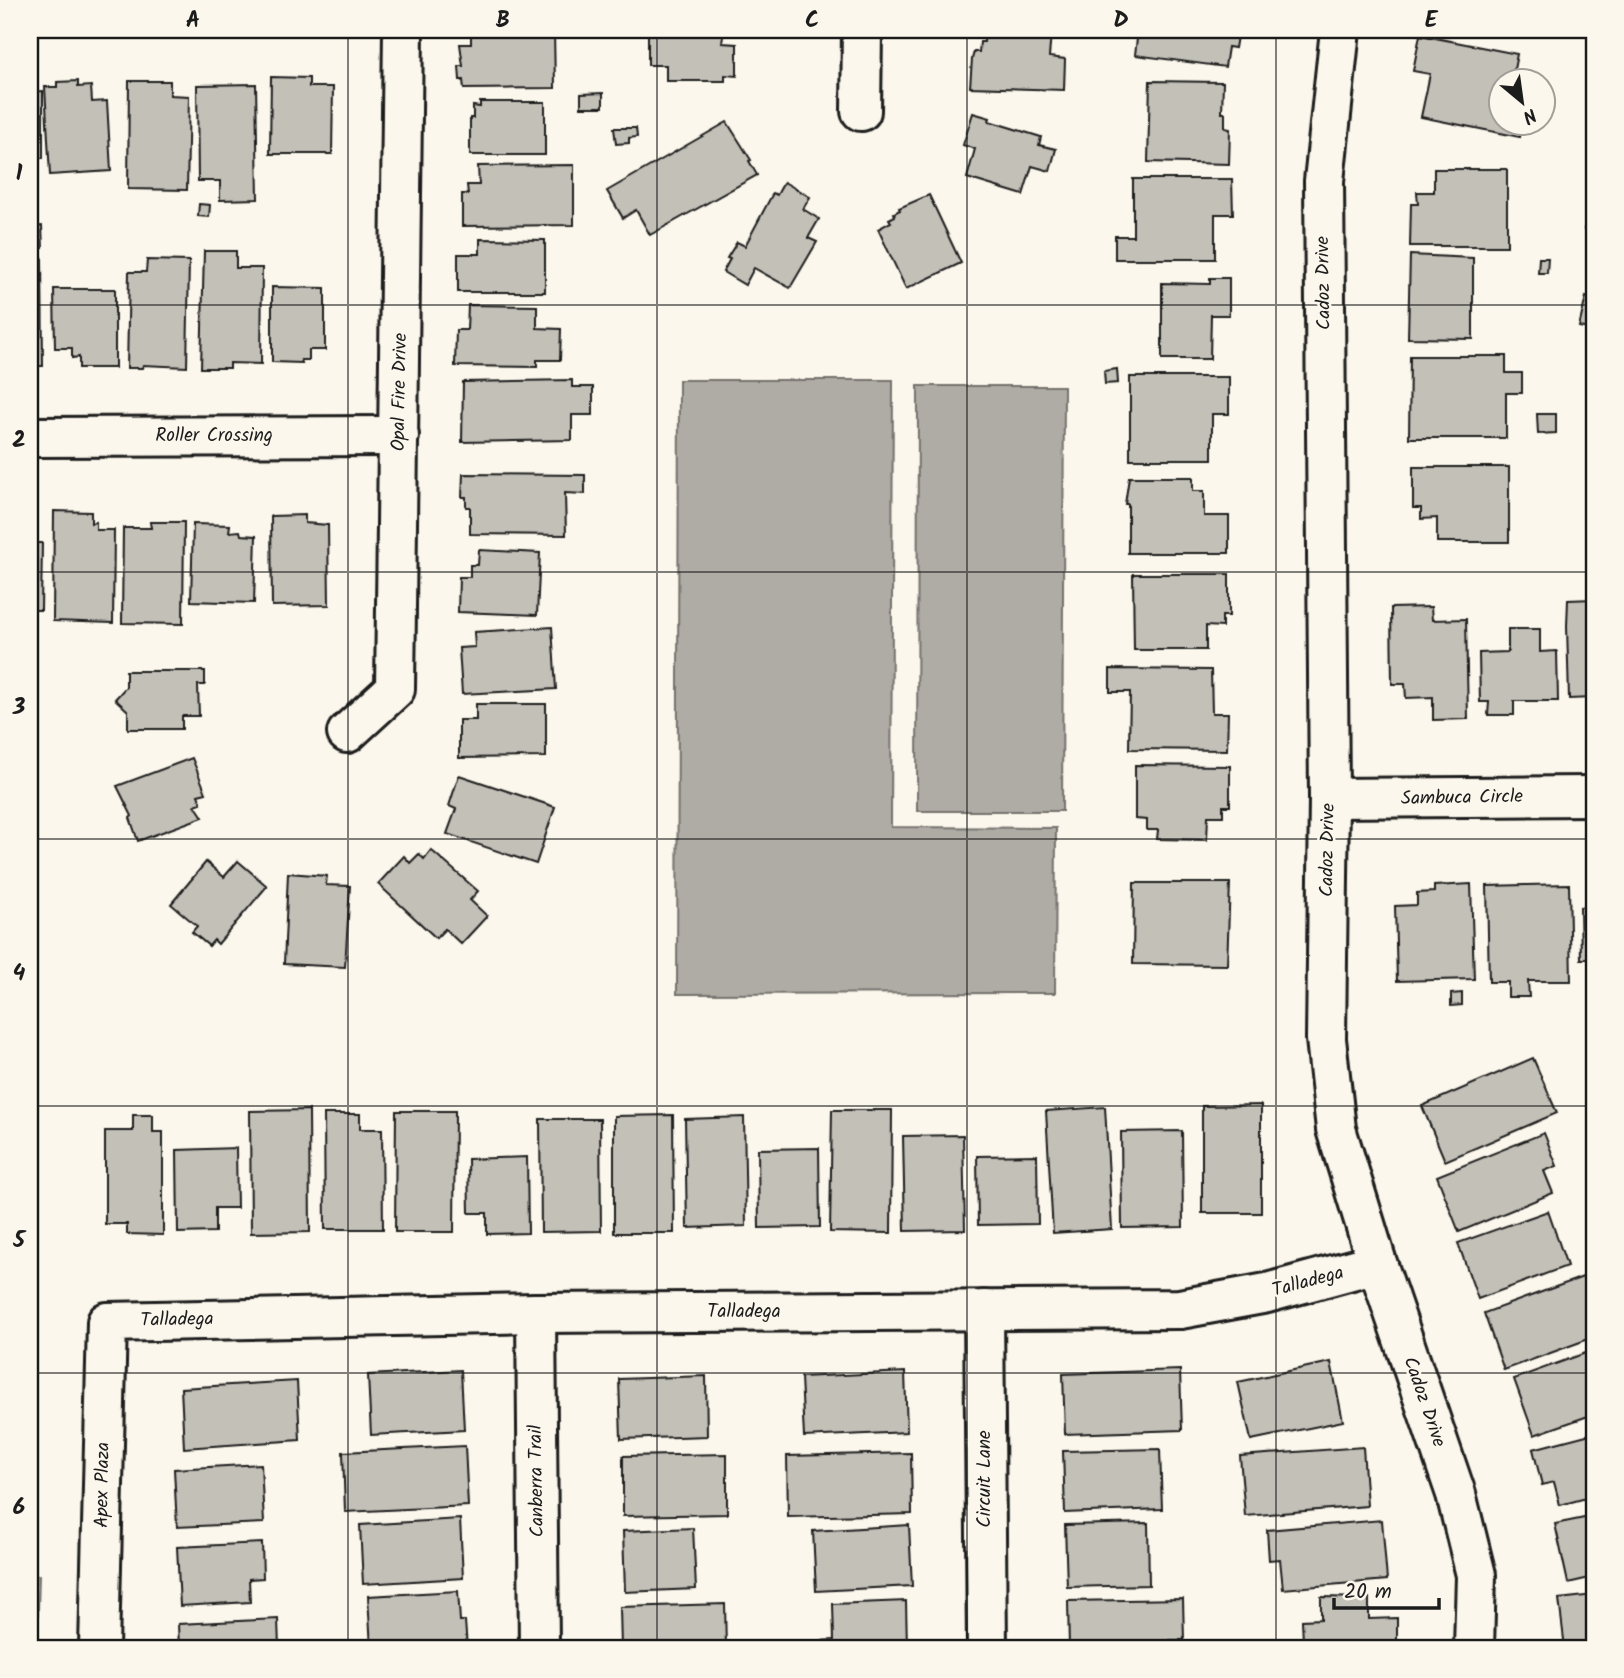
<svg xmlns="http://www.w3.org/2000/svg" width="1624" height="1678" font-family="Kalam,sans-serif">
	<rect width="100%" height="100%" fill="#fbf7ec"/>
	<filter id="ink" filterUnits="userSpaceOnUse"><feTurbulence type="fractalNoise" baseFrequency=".0143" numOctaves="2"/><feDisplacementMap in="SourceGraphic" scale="14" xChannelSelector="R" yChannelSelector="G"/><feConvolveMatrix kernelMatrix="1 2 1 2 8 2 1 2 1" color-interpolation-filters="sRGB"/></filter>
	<g filter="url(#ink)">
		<g fill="#afaca5" stroke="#74726e" stroke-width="2">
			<path d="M679 380H893L891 827 1056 828 1055 993 677 994Z"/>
			<path d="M918 386H1064L1062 811H917Z"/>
			<path d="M39 1575 37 1648H30V1576Z"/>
		</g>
		<g fill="#c3c0b8" stroke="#1c1c1c" stroke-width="2">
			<path d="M471 30H554L555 88 464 89 463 80H460L459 66H463L460 44H471Z"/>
			<path d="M648 30H724L722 43 737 44V76L725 75V81H666V65H648Z"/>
			<path d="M985 30 1051 32 1049 57 1065 59 1064 90 970 87 972 59 974 52H979L980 42H984Z"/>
			<path d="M1138 30H1238L1235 48 1228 47 1225 67 1135 55Z"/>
			<path d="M1420 35 1517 54 1512 80H1502V122H1523L1520 137 1421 117 1430 74 1413 71Z"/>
			<path d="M271 77 309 78V87H333L332 154H270Z"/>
			<path d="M78 81V87L91 86 92 102 107 101 111 171 50 175 45 87H57V82Z"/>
			<path d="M129 81H170V95L189 96 187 190 128 189Z"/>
			<path d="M1150 81 1223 82 1222 113H1225V128L1230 129 1229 164 1148 162Z"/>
			<path d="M256 84 258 199 220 200V181H198L197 85Z"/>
			<path d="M43 91V158H30V92Z"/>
			<path d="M603 93V107H581V94Z"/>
			<path d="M480 102H545V155H470V118H473V106L480 107Z"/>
			<path d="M973 113 990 118 989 121 1041 137 1039 145 1056 149 1050 171 1032 166 1023 195 967 178 975 149 963 145Z"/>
			<path d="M727 122 751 160 749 161 757 175 650 235 636 210 623 218 607 191Z"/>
			<path d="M614 128H636L637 137 629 138V143L616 144Z"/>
			<path d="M574 165V225L462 226V194H468L467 185H479L478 166Z"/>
			<path d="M1434 169H1507V246H1410L1411 204H1418L1417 192H1434Z"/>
			<path d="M1133 179H1232L1233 214H1215V259H1115V236H1133Z"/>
			<path d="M784 182 810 197 803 209 819 219 808 238 817 242 790 288 754 268 745 285 723 272 730 259 727 258 737 242 745 246 773 193 777 195Z"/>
			<path d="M929 195 961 263 906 289 878 229 891 222 889 219 895 216 894 213 900 210 899 208Z"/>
			<path d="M1594 202V233L1584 229Z"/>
			<path d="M199 204 210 205 209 217 198 216Z"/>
			<path d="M42 226 43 248 31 249V227Z"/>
			<path d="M480 239 545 240V292H458V254H480Z"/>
			<path d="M204 251H236V268H262L261 364 230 363V368H201Z"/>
			<path d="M1410 255 1473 258V339L1408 338Z"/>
			<path d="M30 257H42L43 366H30Z"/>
			<path d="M1539 258H1548L1547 273H1538Z"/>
			<path d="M147 260 189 261 187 367 143 365 142 368H127L129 272H146Z"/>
			<path d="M1210 278H1229V315H1211L1210 359H1162V283L1210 284Z"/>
			<path d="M272 287 325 288V350H309V360H301L302 363 272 362Z"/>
			<path d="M54 289H115V368H79V357L72 358V348H55Z"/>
			<path d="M1586 297 1594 299V330L1579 327Z"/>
			<path d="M468 305 537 306V328L561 329 560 360H537V367L455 366 456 330H467Z"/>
			<path d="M1594 332V353L1589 352Z"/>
			<path d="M1410 356H1506V373H1522V393H1506V438H1409Z"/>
			<path d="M1117 369 1118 383 1105 384 1104 371Z"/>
			<path d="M1130 377H1229V414H1212V459H1130Z"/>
			<path d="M572 380V387H593V415H572V440L462 442 463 382Z"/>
			<path d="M1537 414H1556V433L1538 434Z"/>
			<path d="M1413 467H1509V542H1437V518L1421 519V508H1413Z"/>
			<path d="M463 474 585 475V494L565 493 566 535 470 534V507H466V497H462Z"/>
			<path d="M1129 477H1193V491H1204V516H1229V553H1128V504H1125Z"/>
			<path d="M54 511 91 512V523L96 522V530H114L113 623 53 621Z"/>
			<path d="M305 515V523L328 525 329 605 272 606 271 516Z"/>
			<path d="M150 522H184L183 624 122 623 123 528H151Z"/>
			<path d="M193 524 230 525 229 532 240 531 241 535 256 536 254 603 191 601Z"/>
			<path d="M30 527H34L33 543H42L41 610H30Z"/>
			<path d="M479 550 540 553 537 615 458 612 459 577H470V565H478Z"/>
			<path d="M1133 574H1229V616H1222V627L1206 626V650H1134Z"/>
			<path d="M1593 599 1594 714H1593L1592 698 1569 699 1567 626 1568 600Z"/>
			<path d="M1431 607 1432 620 1466 619 1468 719 1433 720V697L1406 698 1405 684H1392L1391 608Z"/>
			<path d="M552 627 556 689 462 694 459 648 475 647 474 632Z"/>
			<path d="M1508 629H1540V652L1557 651 1558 701H1514V715H1488L1489 702H1480L1479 653 1508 652Z"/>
			<path d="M1110 669 1211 670 1212 713H1228L1227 750 1129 749 1130 692H1110Z"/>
			<path d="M126 671H205V685H198L199 716H182V729H128V711L115 699 126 687Z"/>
			<path d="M476 704H546V757L459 758V720H476Z"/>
			<path d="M192 758 206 793 198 795 201 803 195 805 203 817 138 841 130 818 132 816 117 786Z"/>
			<path d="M1135 765 1230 766V806H1223V816H1208L1207 840 1157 839 1158 830H1147V820L1135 819Z"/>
			<path d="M459 775 555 807 536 864 447 834 456 809 449 806Z"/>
			<path d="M431 850 478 891 470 900 487 916 461 944 445 929 436 938 378 884 404 856 410 863 419 854 424 859Z"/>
			<path d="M238 861 267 886 218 944 214 940 209 946 192 932 197 926 171 904 206 862 224 877Z"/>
			<path d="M288 873 327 876 326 885 350 886 345 967 284 964Z"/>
			<path d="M1134 883H1230L1227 965 1133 964Z"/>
			<path d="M1471 884 1474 979 1397 981 1395 906 1417 905V893L1434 892V886Z"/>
			<path d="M1569 884 1571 981H1528L1529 997H1508V982H1489L1487 886Z"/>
			<path d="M1594 906V959H1581L1580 907Z"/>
			<path d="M1462 993V1005L1451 1006V994Z"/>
			<path d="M1533 1058 1557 1113 1445 1161 1422 1106Z"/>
			<path d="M1261 1105V1213H1202V1106Z"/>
			<path d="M1105 1107 1112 1229 1053 1233 1046 1111Z"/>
			<path d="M309 1110 310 1232 251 1233 250 1111Z"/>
			<path d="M832 1110H892L891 1233 830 1232Z"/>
			<path d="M396 1111H455L454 1232H395Z"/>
			<path d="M324 1114H360V1129H382L383 1229H325Z"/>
			<path d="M133 1115H153V1132H163V1235L127 1234V1224H105V1131H133Z"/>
			<path d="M673 1115 674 1233H614V1116Z"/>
			<path d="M744 1117 746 1226 687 1228 685 1119Z"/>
			<path d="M540 1119H600L601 1231 541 1232Z"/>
			<path d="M1182 1131 1183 1227 1122 1228 1121 1132Z"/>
			<path d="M1544 1133 1557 1166 1544 1171 1553 1193 1459 1232 1437 1176Z"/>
			<path d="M963 1135 965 1230 905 1231 903 1136Z"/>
			<path d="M236 1148 237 1208H215V1232L178 1233 177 1150Z"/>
			<path d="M819 1148 820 1227 759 1228 758 1149Z"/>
			<path d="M1037 1155 1038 1224 978 1225 977 1156Z"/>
			<path d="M527 1157 528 1233 487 1234V1213H469L468 1159Z"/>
			<path d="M1548 1211 1567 1266 1478 1299 1458 1243Z"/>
			<path d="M1594 1273V1337L1504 1370 1484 1313Z"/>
			<path d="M1594 1350V1377L1589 1379 1594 1393V1414L1534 1435 1514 1379Z"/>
			<path d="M1331 1362 1343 1421 1251 1440 1238 1382Z"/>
			<path d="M461 1370 464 1430 371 1435 368 1375Z"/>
			<path d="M1180 1370 1182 1430 1065 1434 1063 1374Z"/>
			<path d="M905 1372 907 1432 804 1437 801 1377Z"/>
			<path d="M706 1376 707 1436 621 1439 619 1379Z"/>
			<path d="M297 1381 300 1440 184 1448 181 1388Z"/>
			<path d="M1594 1433V1496L1560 1505 1554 1482 1542 1485 1533 1449Z"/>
			<path d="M465 1446 468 1506 345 1512 343 1452Z"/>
			<path d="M1363 1447 1367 1506 1245 1516 1240 1456Z"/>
			<path d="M1160 1449 1162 1509 1065 1513 1063 1451Z"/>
			<path d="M911 1453 912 1514 788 1517 787 1456Z"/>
			<path d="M727 1454V1514L623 1516V1456Z"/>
			<path d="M261 1464 264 1523 177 1527 174 1469Z"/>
			<path d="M1594 1516V1577L1568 1583 1555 1524Z"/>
			<path d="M460 1519 463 1578 363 1584 360 1525Z"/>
			<path d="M1382 1520 1387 1580 1283 1589 1280 1559 1269 1560 1267 1530Z"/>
			<path d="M1148 1523 1149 1585 1067 1587 1065 1525Z"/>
			<path d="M909 1525 912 1586 816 1591 813 1531Z"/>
			<path d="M693 1528 696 1589 625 1592 623 1531Z"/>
			<path d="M262 1543 263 1578 249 1579 250 1602 180 1606 177 1547Z"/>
			<path d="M458 1591 460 1621H465L467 1648H371L368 1596Z"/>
			<path d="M1594 1595V1648H1565L1559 1599Z"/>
			<path d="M1321 1597 1369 1598V1619L1397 1618V1648H1320V1641L1303 1642 1302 1620 1321 1619Z"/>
			<path d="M1183 1599 1184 1640H1170V1648H1069L1068 1601Z"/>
			<path d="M906 1601 907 1648H820V1641L834 1640 833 1604Z"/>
			<path d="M725 1604 726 1648H621L620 1607Z"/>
			<path d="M278 1619 279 1648H179L178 1624Z"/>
		</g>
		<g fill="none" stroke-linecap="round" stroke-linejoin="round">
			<defs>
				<g id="minor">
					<path d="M1340 30 1324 181 1329 798 1326 1039 1336 1129 1377 1263 1456 1494 1476 1575 1474 1648"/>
					<path d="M861 111 862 30"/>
					<path d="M30 437 399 436"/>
					<path d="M347 733 395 689 403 30"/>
					<path d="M1329 798 1594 796"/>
					<path d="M984 1310 987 1648"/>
					<path d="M536 1313 539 1648"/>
					<path d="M99 1648 107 1322 536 1313 1180 1309 1267 1293 1377 1263"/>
				</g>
			</defs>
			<use href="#minor" stroke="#1c1c1c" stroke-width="44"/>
			<use href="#minor" stroke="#fbf7ec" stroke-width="38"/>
		</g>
	</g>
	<path fill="none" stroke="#1c1c1c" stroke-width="2" stroke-opacity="0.55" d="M348 30V1648M657 30V1648M967 30V1648M1276 30V1648M30 305H1594M30 572H1594M30 839H1594M30 1106H1594M30 1373H1594"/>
	<g text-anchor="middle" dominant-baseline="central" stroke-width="5" stroke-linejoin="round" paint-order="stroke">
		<g font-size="19" fill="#1c1c1c" stroke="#fbf7ec">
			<text transform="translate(1324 283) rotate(-91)">Cadoz Drive</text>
			<text transform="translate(400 392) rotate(-89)">Opal Fire Drive</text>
			<text x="214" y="436">Roller Crossing</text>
			<text transform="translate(1462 798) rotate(-1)">Sambuca Circle</text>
			<text transform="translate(1328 850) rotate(-89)">Cadoz Drive</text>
			<text transform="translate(1308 1282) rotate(-15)">Talladega</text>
			<text x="744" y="1312">Talladega</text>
			<text transform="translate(177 1320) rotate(-1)">Talladega</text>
			<text transform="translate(1424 1402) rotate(71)">Cadoz Drive</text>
			<text transform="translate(985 1479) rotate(-90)">Circuit Lane</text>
			<text transform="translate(537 1481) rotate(-91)">Canberra Trail</text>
			<text transform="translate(103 1485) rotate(-89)">Apex Plaza</text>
		</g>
	</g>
	<rect width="1624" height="1678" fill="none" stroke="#fbf7ec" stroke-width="77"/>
	<g transform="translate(1522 102) rotate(151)"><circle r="33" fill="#fbf7ec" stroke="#a29f99" stroke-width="2"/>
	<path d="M0-5L12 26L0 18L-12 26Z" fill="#1c1c1c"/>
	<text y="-10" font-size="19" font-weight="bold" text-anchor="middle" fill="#1c1c1c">N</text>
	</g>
	<path d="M1334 1598v10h105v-10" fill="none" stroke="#1c1c1c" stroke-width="3.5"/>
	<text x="1344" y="1598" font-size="21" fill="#1c1c1c" stroke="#fbf7ec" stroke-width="5" paint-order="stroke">20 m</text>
	<rect x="38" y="38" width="1548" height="1602" fill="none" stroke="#1c1c1c" stroke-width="2.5"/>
	<g font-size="23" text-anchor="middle" font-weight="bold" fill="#1c1c1c">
		<text x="193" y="27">A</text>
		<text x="503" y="27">B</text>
		<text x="812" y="27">C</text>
		<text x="1121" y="27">D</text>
		<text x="1431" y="27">E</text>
		<text x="19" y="180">1</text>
		<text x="19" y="447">2</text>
		<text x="19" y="714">3</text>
		<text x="19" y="980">4</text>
		<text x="19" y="1247">5</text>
		<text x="19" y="1514">6</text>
	</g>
</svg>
